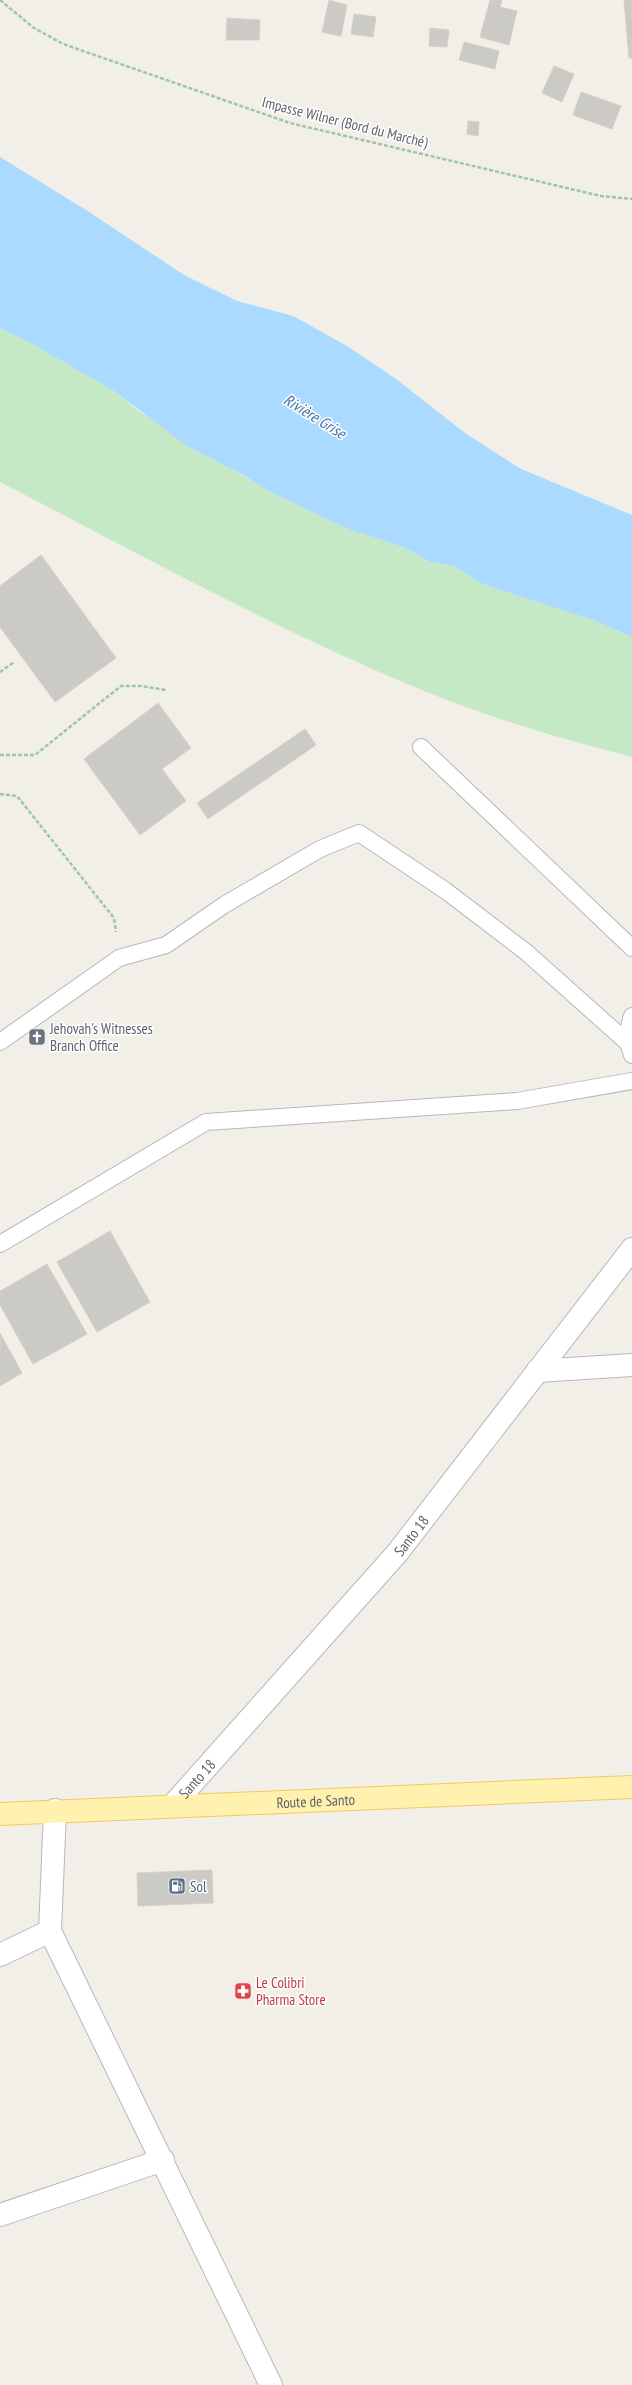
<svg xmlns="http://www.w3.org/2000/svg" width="632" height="2385" font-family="'PT Sans Narrow',sans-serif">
	<rect width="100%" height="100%" fill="#f1efe8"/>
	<path fill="#c5e8c5" d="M0 328 34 345 114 391 137 410 268 491 348 529 406 548 430 562 454 566 482 584 596 621 632 637V757C560 738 486 717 417 688 274 629 138 553 0 482Z"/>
	<path fill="#aadaff" d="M0 157 86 210 184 275 237 301 293 316 347 346 396 379 465 433 521 469 632 515V637L596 621 482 584 454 566 430 562 406 548 348 529 268 491 240 473 187 446 114 391 34 345 0 328Z"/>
	<g fill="#cccac5" stroke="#d6d1c6">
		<path d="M329 0 347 5 341 36 322 32Z"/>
		<path d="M490 0H502L500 7 517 11 509 45 480 37Z"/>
		<path d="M624 0H632V58H629Z"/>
		<path d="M354 14 376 17 373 37 351 34Z"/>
		<path d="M227 18 260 20 259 40H226Z"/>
		<path d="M430 28 449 30 447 47 429 46Z"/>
		<path d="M464 42 499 51 495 69 459 60Z"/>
		<path d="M554 66 574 74 562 102 542 93Z"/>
		<path d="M581 92 621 106 612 129 573 115Z"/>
		<path d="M468 121 479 122 478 136 467 134Z"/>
		<path d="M41 555 116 658 55 702 0 627V586Z"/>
		<path d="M158 703 191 748 162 769 186 801 140 835 84 759Z"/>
		<path d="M305 729 316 745 208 819 197 803Z"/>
		<path d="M110 1231 150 1302 97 1332 57 1262Z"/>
		<path d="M47 1264 87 1334 33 1364 0 1305V1291Z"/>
		<path d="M0 1333 22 1373 0 1386Z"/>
		<path d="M212 1870 213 1903 138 1906 137 1873Z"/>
	</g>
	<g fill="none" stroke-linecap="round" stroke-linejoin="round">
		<defs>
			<g id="service">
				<path d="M421 747 632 948"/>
				<path d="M632 1016C627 1029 627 1041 632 1055"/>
				<path d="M0 1042 119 958 166 945 224 905 320 849 359 833 446 891 526 952 628 1043"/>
				<path d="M0 1244 206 1122 517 1101 632 1081"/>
			</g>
			<g id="minor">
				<path d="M537 1371 632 1365"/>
				<path id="s1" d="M172 1806 398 1552 632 1249"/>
				<path d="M50 1931 271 2385"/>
				<path d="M0 2215 163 2160"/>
			</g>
			<path id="tertiary" d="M0 1955 50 1931 55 1810"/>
			<g id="primary">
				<path id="s2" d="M0 1814 632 1787"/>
			</g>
		</defs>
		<use href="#service" stroke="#b5b8bc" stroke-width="18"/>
		<use href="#minor" stroke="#b5b8bc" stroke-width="24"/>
		<use href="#tertiary" stroke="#b5b8bc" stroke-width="24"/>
		<use href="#primary" stroke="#f2c960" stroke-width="24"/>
		<g stroke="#9cc7a9" stroke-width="2.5" stroke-dasharray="4 2" stroke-linecap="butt">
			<path d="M0 0 34 28 63 44 290 123 601 196 632 199"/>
			<path d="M0 672 14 662"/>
			<path d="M0 755H35L121 686H141L166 690"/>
			<path d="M0 794 17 796 114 918 116 932"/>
		</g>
		<use href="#service" stroke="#fff" stroke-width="16"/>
		<use href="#minor" stroke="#fff" stroke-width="22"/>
		<use href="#tertiary" stroke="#fff" stroke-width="22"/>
		<use href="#primary" stroke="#fff2af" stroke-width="22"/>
	</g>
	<defs>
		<symbol id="church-square" viewBox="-11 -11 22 22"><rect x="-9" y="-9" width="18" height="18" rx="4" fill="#6b7280" stroke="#fff"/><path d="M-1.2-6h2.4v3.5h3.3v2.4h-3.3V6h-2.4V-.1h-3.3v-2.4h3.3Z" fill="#fff"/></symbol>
		<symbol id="fuel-square" viewBox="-11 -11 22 22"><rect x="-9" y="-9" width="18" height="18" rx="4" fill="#5c6f8a" stroke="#fff"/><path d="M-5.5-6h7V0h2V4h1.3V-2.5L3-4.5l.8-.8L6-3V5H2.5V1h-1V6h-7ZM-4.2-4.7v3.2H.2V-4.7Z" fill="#fff"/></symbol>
		<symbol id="pharmacy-square" viewBox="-11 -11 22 22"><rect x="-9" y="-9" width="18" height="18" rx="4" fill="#e0444e" stroke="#fff"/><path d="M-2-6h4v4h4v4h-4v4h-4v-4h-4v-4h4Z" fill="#fff"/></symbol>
	</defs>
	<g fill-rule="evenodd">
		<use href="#church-square" x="27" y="1027" width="20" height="20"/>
		<use href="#fuel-square" x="167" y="1876" width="20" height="20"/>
		<use href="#pharmacy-square" x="233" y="1981" width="20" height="20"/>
	</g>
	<g text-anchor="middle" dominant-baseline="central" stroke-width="3" stroke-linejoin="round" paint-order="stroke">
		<g font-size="15" fill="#5f6368" stroke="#fff">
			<text transform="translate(345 122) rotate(14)">Impasse Wilner (Bord du Marché)</text>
			<text stroke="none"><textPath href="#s1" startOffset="361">Santo 18</textPath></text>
			<text stroke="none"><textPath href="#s1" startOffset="37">Santo 18</textPath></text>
			<text stroke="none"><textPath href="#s2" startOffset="316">Route de Santo</textPath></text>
		</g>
		<g font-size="15" fill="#5b616d" stroke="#fff" text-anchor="start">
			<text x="50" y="1028">Jehovah's Witnesses<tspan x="50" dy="17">Branch Office</tspan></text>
		</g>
		<g font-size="15" fill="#4e5e75" stroke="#fff" text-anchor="start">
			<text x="190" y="1886">Sol</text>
		</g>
		<g font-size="15" fill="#be3a42" stroke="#fff" text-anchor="start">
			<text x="256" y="1982">Le Colibri<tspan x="256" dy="17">Pharma Store</tspan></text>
		</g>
		<g font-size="16" font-style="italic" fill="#4174aa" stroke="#fff">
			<text transform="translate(315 416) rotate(32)">Rivière Grise</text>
		</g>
	</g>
</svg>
